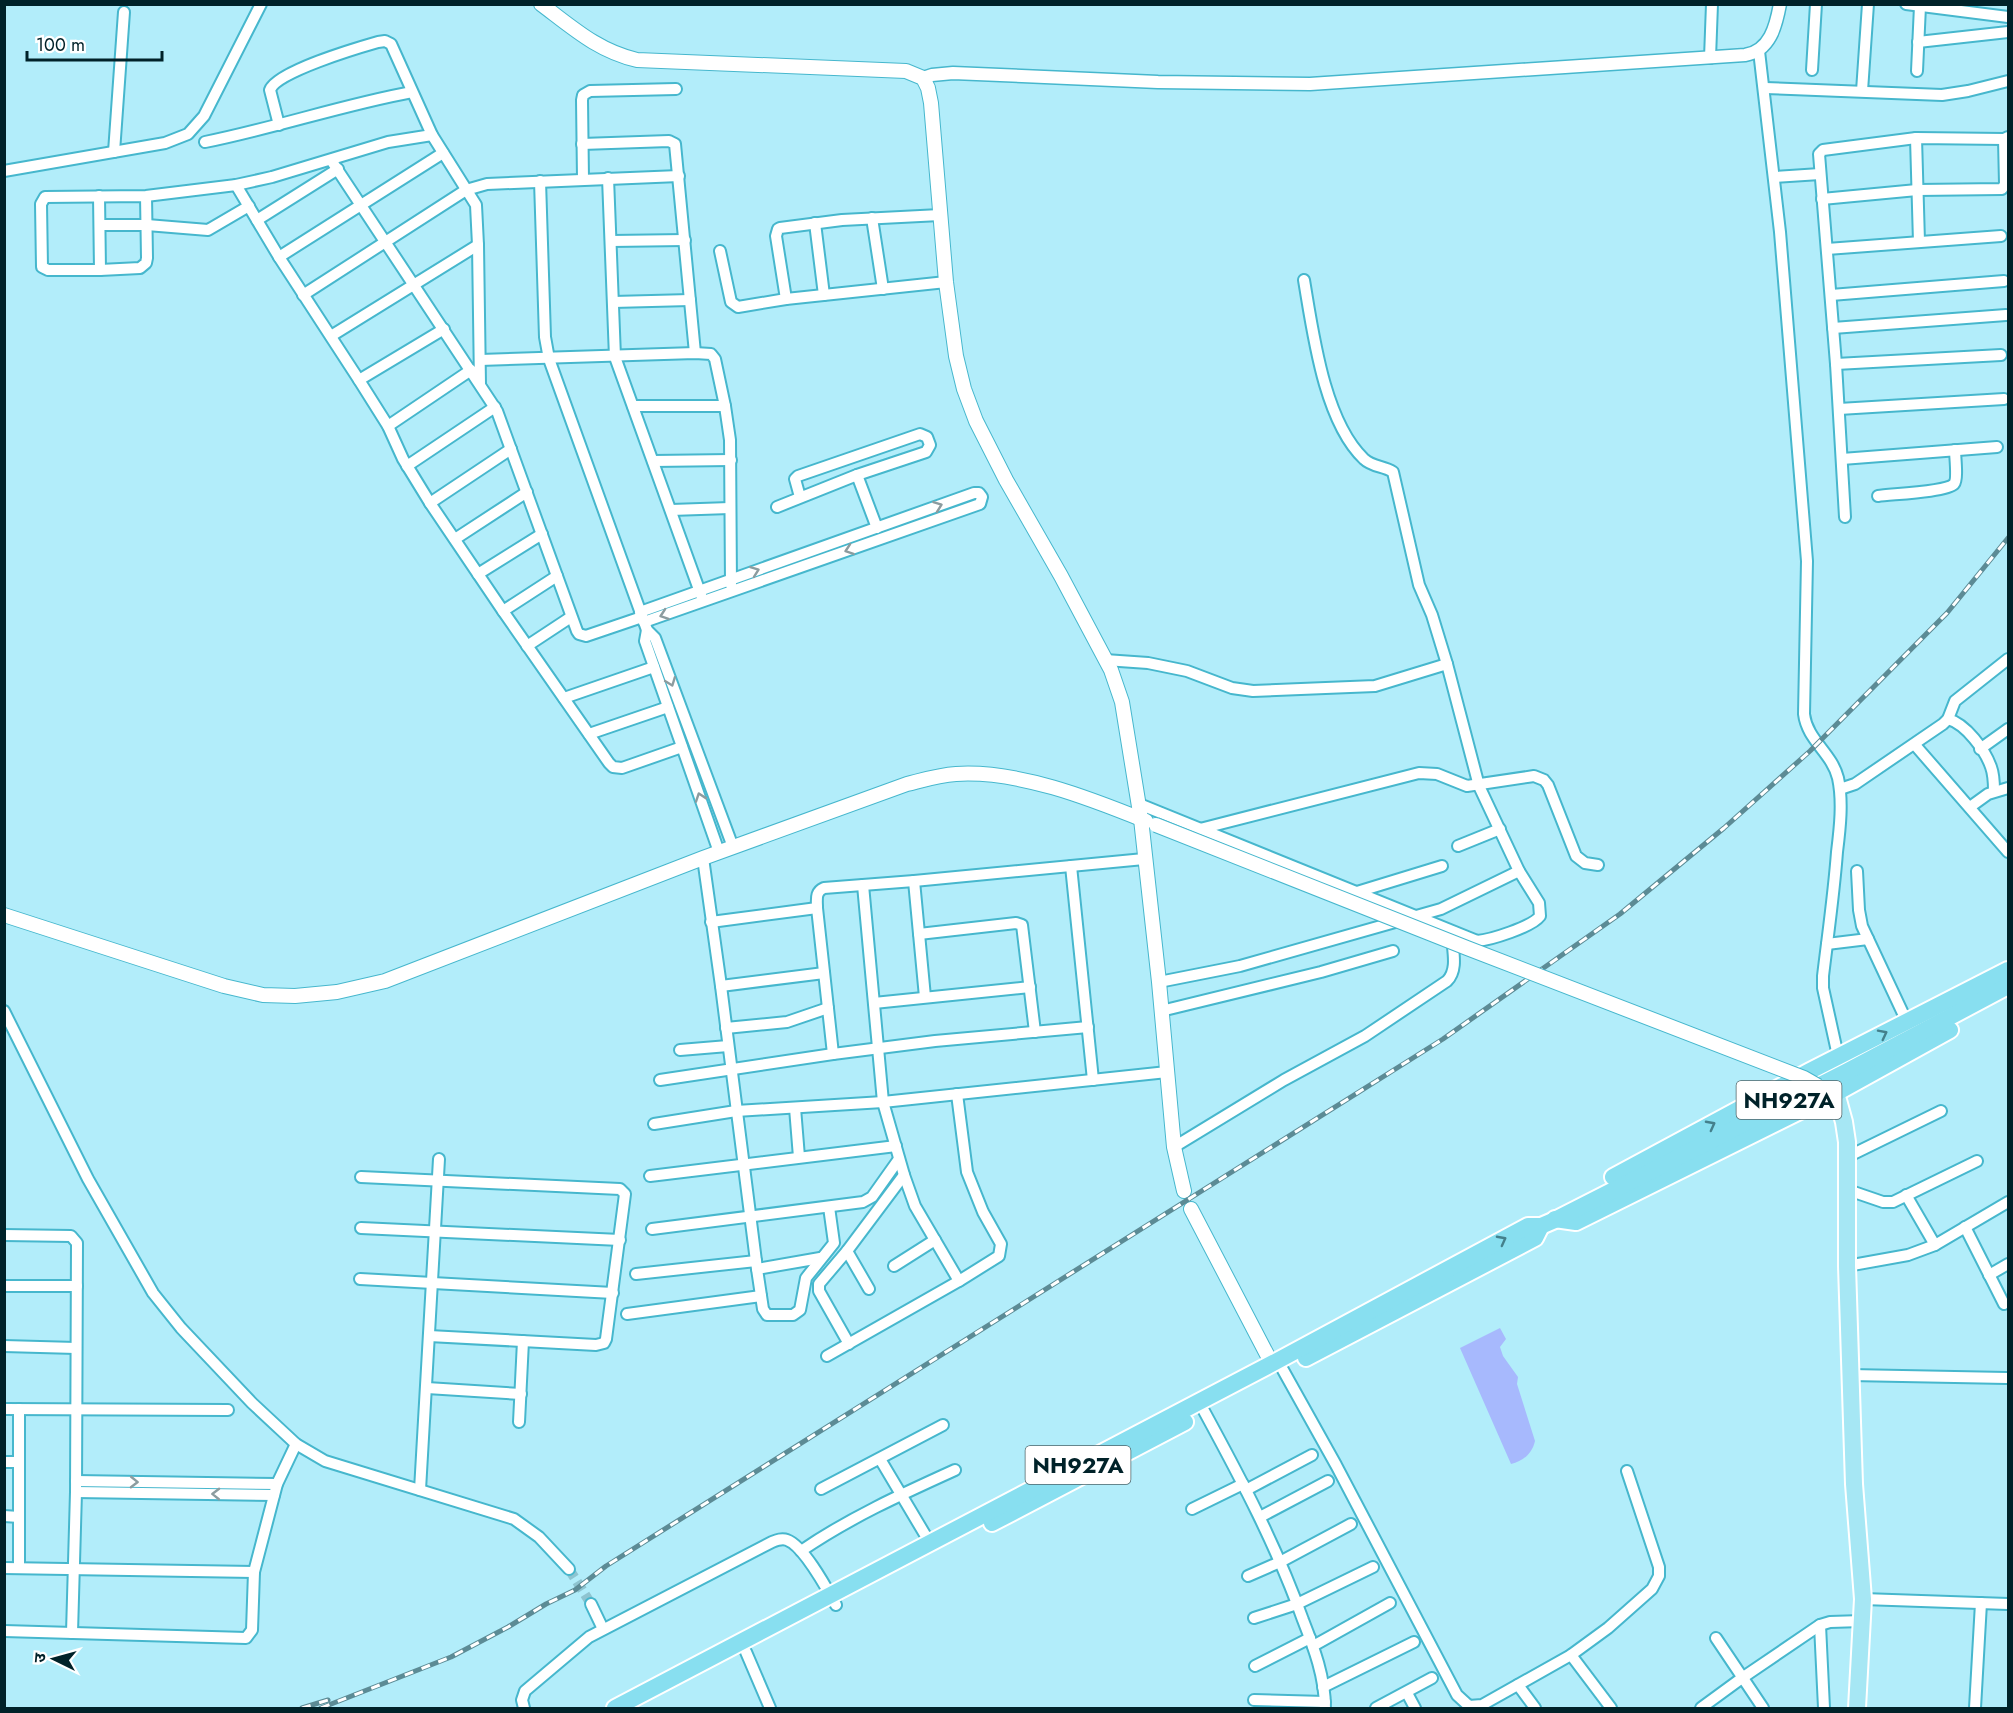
<svg xmlns="http://www.w3.org/2000/svg" width="2013" height="1713" font-family="Jost,'Noto Sans Devanagari',sans-serif">
	<rect width="100%" height="100%" fill="#b2edfa"/>
	<path fill="#a7b9fd" d="M1500 1328 1506 1339 1500 1347 1503 1356 1518 1377 1517 1384 1535 1441C1532 1454 1523 1461 1511 1464L1460 1348Z"/>
	<g fill="none" stroke-linecap="round" stroke-linejoin="round">
		<path stroke="#8ec4d0" stroke-width="10" stroke-dasharray="10 5" stroke-linecap="butt" d="M569 1569 591 1604"/>
		<defs>
			<g id="minor">
				<path d="M1906 4 2008 17"/>
				<path d="M1918 42 2008 32"/>
				<path d="M1759 51 1780 232 1807 561 1804 714C1807 740 1832 753 1838 778 1843 801 1840 828 1837 852 1834 893 1828 934 1823 976V988L1838 1056"/>
				<path d="M1710 58 1712 4"/>
				<path d="M1812 70 1816 4"/>
				<path d="M1917 71 1920 6"/>
				<path d="M1765 88 1942 95 1968 91 2008 81"/>
				<path d="M1862 91 1868 4"/>
				<path d="M279 125 270 90C276 72 357 48 378 42L385 41 391 44 432 135 476 205 478 245 480 384"/>
				<path d="M1916 138 1919 242"/>
				<path d="M205 142C275 128 342 105 412 92"/>
				<path d="M582 144 669 141 675 144 695 353"/>
				<path d="M114 152 124 12"/>
				<path d="M331 160 497 411 577 631 579 634 586 636 642 617"/>
				<path d="M4 171 165 143 188 134 204 116 261 4"/>
				<path d="M1775 177 1820 174"/>
				<path d="M608 178 615 357 701 595"/>
				<path d="M583 179 582 100 583 95 590 91 676 89"/>
				<path d="M540 181 545 337 549 359 647 630 655 638 733 847"/>
				<path d="M236 185 279 257 359 380 388 426 403 459 430 503 503 611 609 763 613 767 622 768 682 747"/>
				<path d="M99 196 100 270"/>
				<path d="M146 196 147 258 146 263 140 268 100 270H48L42 267 41 204 45 197 146 196 236 185 272 177 388 142 432 135"/>
				<path d="M1822 199 1917 190 2002 189 2005 184 2004 139"/>
				<path d="M872 218 883 289"/>
				<path d="M257 220 338 169"/>
				<path d="M815 223 824 295"/>
				<path d="M100 225H147L208 230 249 206"/>
				<path d="M611 241 685 240"/>
				<path d="M1827 249 2001 236"/>
				<path d="M720 251 731 302 738 307 786 299 946 282"/>
				<path d="M279 257 443 153"/>
				<path d="M303 295 466 190 487 184 679 176"/>
				<path d="M1831 295 2004 281"/>
				<path d="M786 299 776 236 778 229 780 228 842 220 940 215"/>
				<path d="M613 302 690 300"/>
				<path d="M1833 328 2006 315"/>
				<path d="M331 336 478 245"/>
				<path d="M480 360 695 353 711 354 715 359 725 406 730 440 731 585"/>
				<path d="M1836 364 2001 355"/>
				<path d="M359 380 444 329"/>
				<path d="M633 406H725"/>
				<path d="M1839 409 2004 399"/>
				<path d="M388 426 471 370"/>
				<path d="M1842 459 1997 447"/>
				<path d="M653 461 731 460"/>
				<path d="M407 466 495 407"/>
				<path d="M857 475 877 528"/>
				<path d="M1878 496C1891 494 1946 492 1954 484 1958 479 1955 457 1955 450"/>
				<path d="M430 503 511 449"/>
				<path d="M777 507 857 475 926 452 930 445 927 437 920 434 798 476 795 479 800 497"/>
				<path d="M671 510 730 508"/>
				<path d="M1845 517 1836 364 1819 154 1823 150 1916 138 2004 139 2008 137"/>
				<path d="M455 539 527 492"/>
				<path d="M478 574 542 534"/>
				<path d="M503 611 557 576"/>
				<path d="M640 612 974 493H979L982 497 980 504 644 622"/>
				<path d="M647 630 645 641 719 852"/>
				<path d="M527 646 571 617"/>
				<path d="M1105 660 1148 663 1187 671 1232 688 1253 691 1375 686 1447 664"/>
				<path d="M564 698 654 667"/>
				<path d="M1948 719C1966 724 1985 750 1991 767 1994 775 1994 783 1994 791"/>
				<path d="M589 734 668 707"/>
				<path d="M1915 745 2008 852"/>
				<path d="M1980 749 2008 729"/>
				<path d="M1840 789 1855 784 1943 724 1948 719 1955 701 2008 659"/>
				<path d="M1139 804 1477 941C1490 940 1532 927 1540 916L1539 903 1519 871 1479 786 1447 664 1432 615 1419 585 1393 472C1384 466 1372 467 1364 459 1324 421 1313 333 1304 280"/>
				<path d="M1970 807 1988 794 2008 788"/>
				<path d="M1200 829 1419 773 1437 774 1467 786 1534 776 1544 780 1548 785 1576 856 1585 863 1598 865"/>
				<path d="M1458 846 1500 829"/>
				<path d="M703 858 721 986 757 1269 763 1309 767 1315H793L800 1310 806 1278 834 1243 829 1207"/>
				<path d="M1071 866 1093 1080"/>
				<path d="M1857 871 1859 910 1862 926 1907 1022"/>
				<path d="M914 881 925 997"/>
				<path d="M863 885 883 1102 904 1175 915 1206 959 1281"/>
				<path d="M1357 892 1442 866"/>
				<path d="M711 922 817 908"/>
				<path d="M919 934 1016 923 1022 925 1035 1032"/>
				<path d="M1827 944 1868 939"/>
				<path d="M1159 982 1240 966 1441 909 1519 871"/>
				<path d="M721 986 824 973"/>
				<path d="M874 1003 1030 987"/>
				<path d="M4 1011 88 1179 153 1293 181 1328 252 1403 296 1444 325 1461 514 1519 539 1537 569 1569"/>
				<path d="M1161 1011 1321 972 1393 951"/>
				<path d="M726 1028 787 1022 828 1008"/>
				<path d="M680 1050 728 1046"/>
				<path d="M833 1054 817 908C817 899 815 892 824 888L914 881 1144 859"/>
				<path d="M660 1080 833 1054 935 1041 1088 1027"/>
				<path d="M795 1108 799 1157"/>
				<path d="M654 1124 736 1111 883 1102 1167 1072"/>
				<path d="M1174 1147 1284 1080 1365 1036 1447 981C1458 970 1453 952 1452 937"/>
				<path d="M1847 1157 1941 1111"/>
				<path d="M650 1176 896 1146"/>
				<path d="M361 1177 620 1189 625 1194 606 1339 604 1343 596 1345 429 1336"/>
				<path d="M1848 1190 1883 1202H1893L1977 1161"/>
				<path d="M1906 1195 1935 1245"/>
				<path d="M1965 1227 2004 1304"/>
				<path d="M361 1228 620 1240"/>
				<path d="M652 1229 863 1202 872 1197 899 1159"/>
				<path d="M4 1235 71 1236 77 1243 76 1492 72 1633"/>
				<path d="M847 1251 869 1289"/>
				<path d="M894 1266 935 1240"/>
				<path d="M1847 1266 1908 1255 1935 1245 2008 1202"/>
				<path d="M757 1269 820 1258"/>
				<path d="M636 1274 756 1261"/>
				<path d="M1989 1275 2008 1264"/>
				<path d="M360 1279 613 1293"/>
				<path d="M4 1286H77"/>
				<path d="M627 1314 761 1296"/>
				<path d="M849 1344 819 1291V1284L847 1251 904 1175"/>
				<path d="M4 1346 76 1348"/>
				<path d="M827 1356 959 1281 999 1256 1001 1244 983 1212 967 1172 957 1094"/>
				<path d="M1283 1370 1336 1465 1457 1695 1469 1706 1482 1705 1571 1655 1608 1628 1652 1589 1659 1576V1567L1627 1471"/>
				<path d="M1850 1375 2007 1378"/>
				<path d="M427 1388 521 1394"/>
				<path d="M4 1409 228 1410"/>
				<path d="M1204 1411C1241 1479 1277 1547 1303 1620 1314 1648 1325 1677 1325 1708"/>
				<path d="M519 1422 523 1341"/>
				<path d="M880 1459 930 1543"/>
				<path d="M4 1462H19"/>
				<path d="M76 1481 277 1484"/>
				<path d="M821 1489 943 1425"/>
				<path d="M420 1490 439 1159"/>
				<path d="M1246 1490 1312 1455"/>
				<path d="M76 1492 274 1495"/>
				<path d="M1192 1509 1243 1484"/>
				<path d="M4 1516 19 1517"/>
				<path d="M1260 1517 1328 1481"/>
				<path d="M801 1551C849 1518 902 1494 955 1470"/>
				<path d="M4 1568 254 1572"/>
				<path d="M19 1568V1409"/>
				<path d="M1248 1576 1280 1562 1351 1524"/>
				<path d="M1863 1599 2008 1604"/>
				<path d="M591 1604 603 1629"/>
				<path d="M1254 1618 1297 1604 1373 1567"/>
				<path d="M1820 1625 1824 1708"/>
				<path d="M4 1631 246 1638 252 1630 254 1572 277 1484 296 1444"/>
				<path d="M1716 1638 1763 1708"/>
				<path d="M1313 1646 1390 1603"/>
				<path d="M746 1652 770 1708"/>
				<path d="M1571 1655 1611 1708"/>
				<path d="M1255 1666 1310 1638"/>
				<path d="M1518 1685 1535 1708"/>
				<path d="M1323 1687 1414 1642"/>
				<path d="M1407 1693 1415 1708"/>
				<path d="M1254 1700 1325 1702"/>
				<path d="M524 1708 522 1700 525 1691 589 1637 772 1542C777 1540 782 1538 787 1540 804 1546 827 1589 836 1605"/>
				<path d="M1376 1708 1432 1678"/>
				<path d="M1701 1708 1742 1678 1820 1625 1830 1622 1862 1621"/>
				<path d="M1975 1708 1981 1603"/>
			</g>
			<path id="tertiary" d="M923 78 932 75 953 73 1158 82 1310 84 1745 55C1770 51 1776 26 1780 4"/>
			<g id="secondary">
				<path d="M541 4C573 28 598 51 637 60L906 71 923 78 928 88 931 103 946 282 956 356 964 389 976 421 1006 480 1061 576 1111 670 1122 702 1141 819 1159 982 1174 1147 1184 1191"/>
				<path d="M4 915 224 986 263 995 295 996 337 992 385 981 703 858 907 784C923 780 939 775 956 774 1018 770 1089 798 1146 821"/>
				<path d="M1191 1209 1272 1364"/>
			</g>
			<path id="primary" d="M1836 1093 1844 1122 1847 1142V1266L1854 1484 1863 1599 1857 1708"/>
			<g id="trunk">
				<path d="M1613 1177 1810 1071 2008 970"/>
				<path d="M1555 1219 1576 1222 1836 1093 1950 1030"/>
				<path d="M1306 1358 1535 1238 1541 1226"/>
				<path d="M992 1523 1185 1422"/>
				<path d="M615 1708 1277 1361 1528 1226H1541L1555 1220 1846 1072 2008 986"/>
			</g>
		</defs>
		<use href="#minor" stroke="#46b7cd" stroke-width="14"/>
		<use href="#tertiary" stroke="#46b7cd" stroke-width="15"/>
		<use href="#secondary" stroke="#46b7cd" stroke-width="16"/>
		<use href="#primary" stroke="#fff" stroke-width="20"/>
		<use href="#trunk" stroke="#fff" stroke-width="20"/>
		<use href="#minor" stroke="#fff" stroke-width="10"/>
		<use href="#tertiary" stroke="#fff" stroke-width="12"/>
		<use href="#secondary" stroke="#fff" stroke-width="14"/>
		<use href="#primary" stroke="#a6e7f4" stroke-width="16"/>
		<use href="#trunk" stroke="#88dff0" stroke-width="16"/>
		<defs>
			<g id="rail">
				<path d="M302 1708 328 1700"/>
				<path d="M321 1708 451 1657 508 1627 546 1604 575 1590 606 1566 1443 1039 1620 914 1724 828 1810 751 1947 613 2008 538"/>
			</g>
		</defs>
		<use href="#rail" stroke="#5c8b95" stroke-width="5"/>
		<use href="#rail" stroke="#fff" stroke-width="3" stroke-dasharray="9" stroke-linecap="butt"/>
		<defs>
			<path id="secondary-bridge" d="M1156 825 1467 948 1804 1078 1818 1086"/>
		</defs>
		<use href="#secondary-bridge" stroke="#46b7cd" stroke-width="16" stroke-linecap="butt"/>
		<use href="#secondary-bridge" stroke="#fff" stroke-width="14"/>
	</g>
	<defs><path id="oneway-chevron" d="M-2-3.5L2.5 0L-2 3.5" fill="none" stroke-width="1.6" stroke-linecap="round" stroke-linejoin="round" transform="scale(1.5)"/></defs>
	<g stroke="#8c9c9f">
		<use href="#oneway-chevron" transform="translate(938 506) rotate(-20)"/>
		<use href="#oneway-chevron" transform="translate(849 550) rotate(161)"/>
		<use href="#oneway-chevron" transform="translate(755 571) rotate(-20)"/>
		<use href="#oneway-chevron" transform="translate(664 615) rotate(161)"/>
		<use href="#oneway-chevron" transform="translate(671 682) rotate(69)"/>
		<use href="#oneway-chevron" transform="translate(700 797) rotate(-109)"/>
		<use href="#oneway-chevron" transform="translate(134 1482) rotate(1)"/>
		<use href="#oneway-chevron" transform="translate(216 1494) rotate(-179)"/>
	</g>
	<g stroke="#44808c">
		<use href="#oneway-chevron" transform="translate(1883 1034) rotate(-27)"/>
		<use href="#oneway-chevron" transform="translate(1711 1125) rotate(-28)"/>
		<use href="#oneway-chevron" transform="translate(1502 1240) rotate(-28)"/>
	</g>
	<g text-anchor="middle" dominant-baseline="central" stroke-width="6" stroke-linejoin="round" paint-order="stroke">
		<g fill="#fff" stroke="#4c6469" stroke-width="1.5">
			<rect x="1736.5" y="1081" width="105" height="38" rx="4.5"/>
			<rect x="1025.5" y="1446" width="105" height="38" rx="4.5"/>
		</g>
		<g font-size="22" font-weight="bold" fill="#002229">
			<text x="1789" y="1100">NH927A</text>
			<text x="1078" y="1465">NH927A</text>
		</g>
	</g>
	<rect width="2013" height="1713" fill="none" stroke="#002229" stroke-width="12"/>
	<g transform="translate(54 1659) rotate(275)" stroke="#ffffff" stroke-width="4.5" paint-order="stroke">
	<path d="M0-4.5L10 22L0 15L-10 22Z" fill="#002229"/>
	<text y="-9" font-size="16" font-weight="bold" text-anchor="middle" fill="#002229">उ</text>
	</g>
	<path d="M27 51v9h135v-9" fill="none" stroke="#002229" stroke-width="3"/>
	<text x="36" y="51" font-size="18" fill="#002229" stroke="#ffffff" stroke-width="4.5" paint-order="stroke">100 m</text>
</svg>
